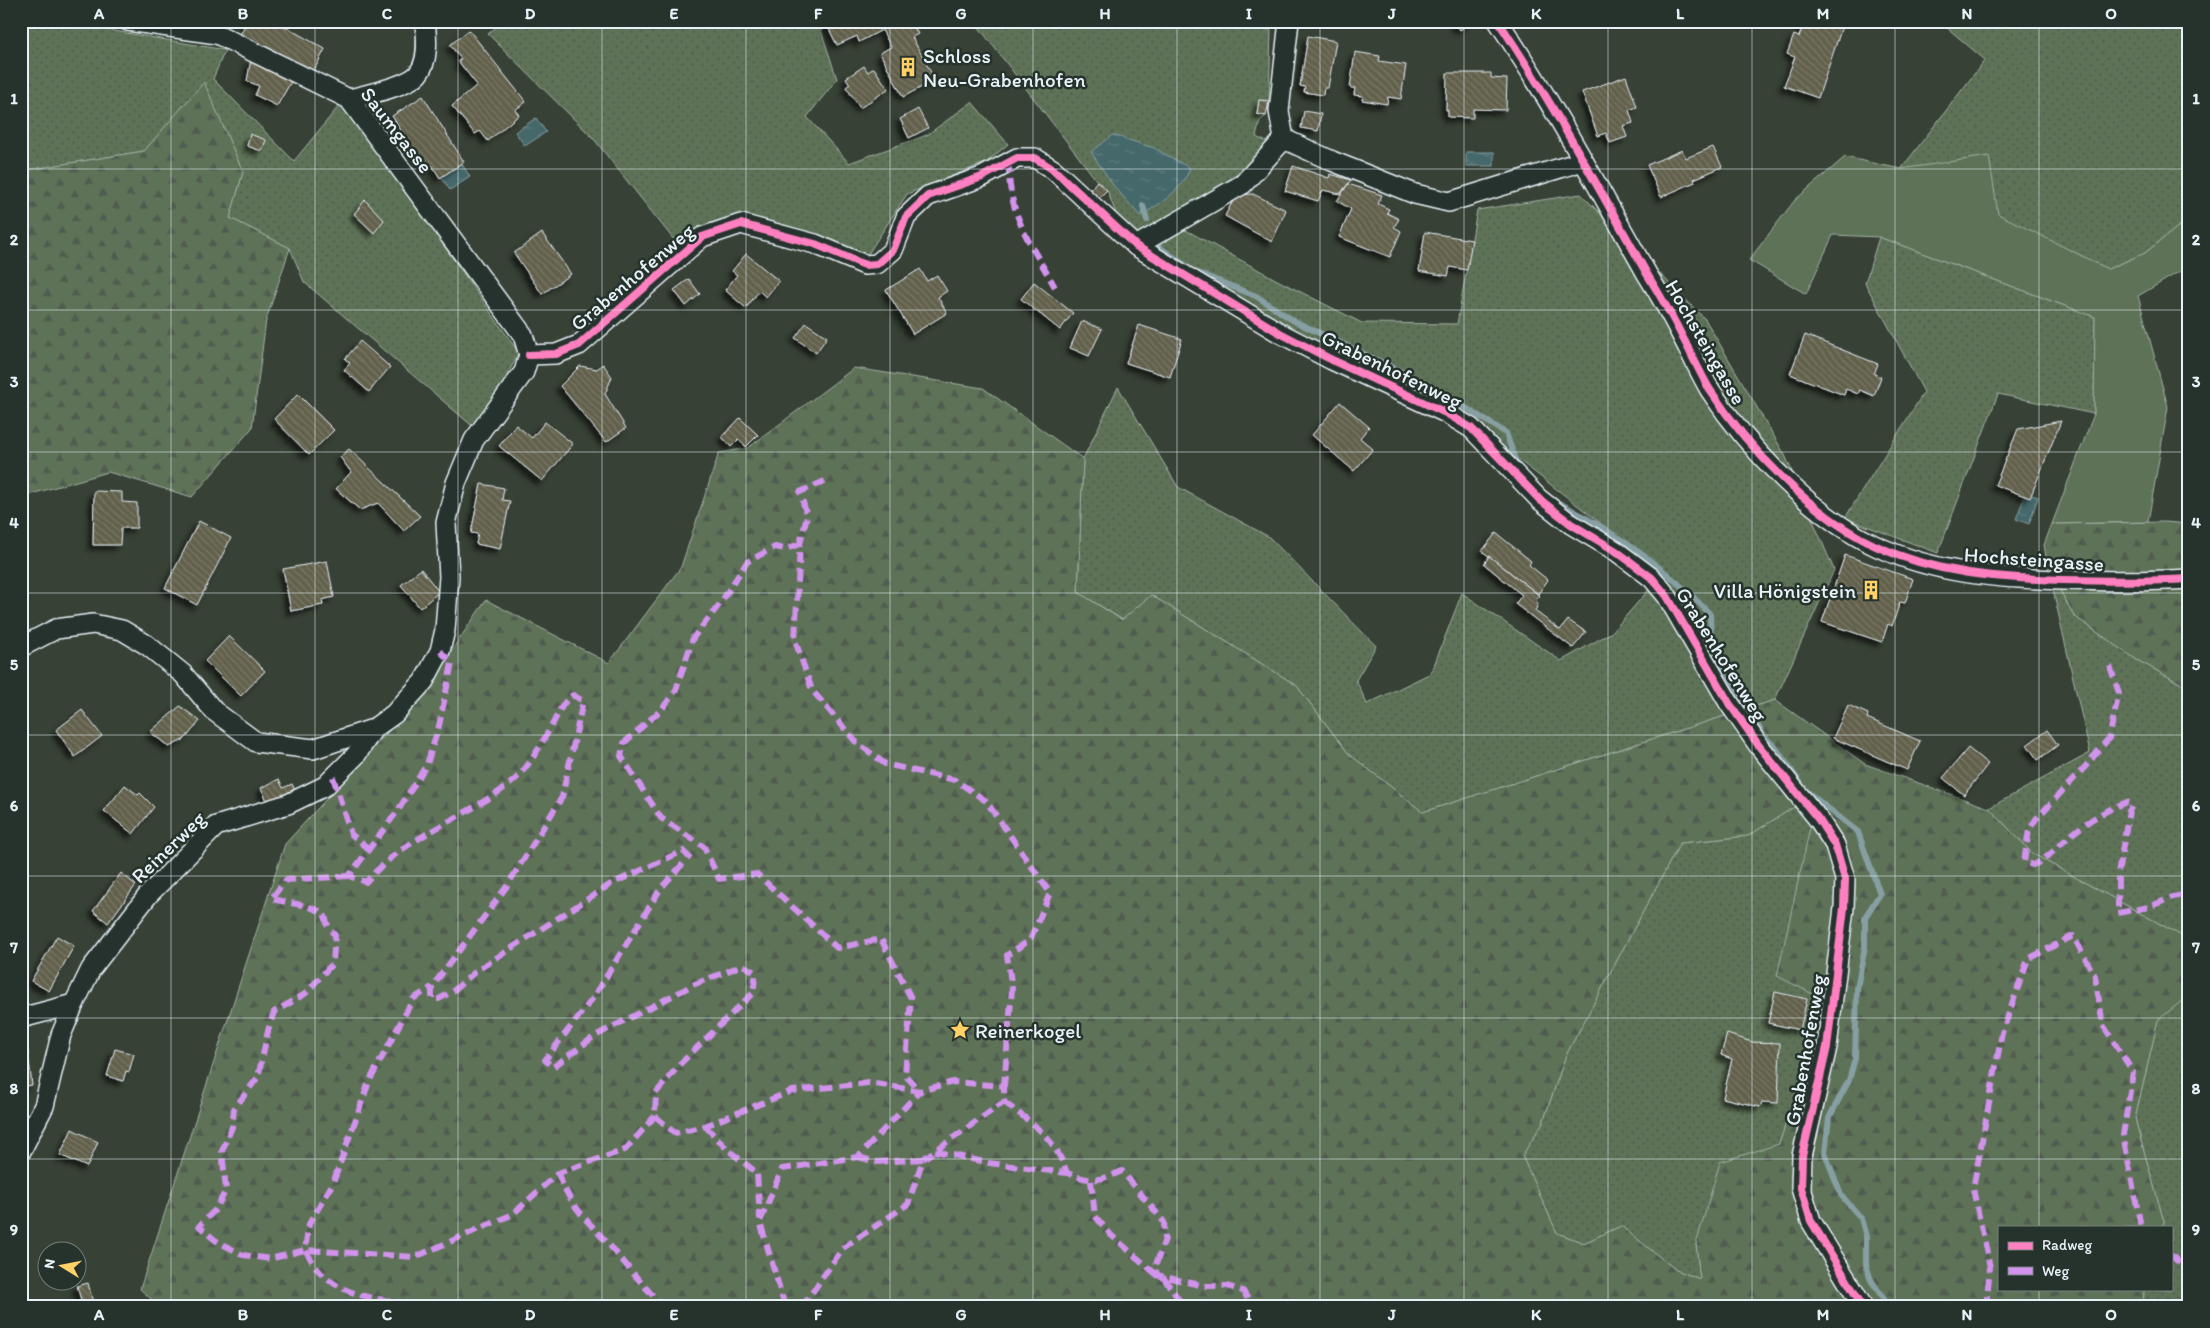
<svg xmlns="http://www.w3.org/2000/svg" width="2210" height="1328" font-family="Itim,sans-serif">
	<defs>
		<pattern id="grass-dots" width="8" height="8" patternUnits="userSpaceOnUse" patternTransform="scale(1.25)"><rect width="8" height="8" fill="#5d7256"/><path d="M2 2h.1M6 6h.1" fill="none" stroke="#505b4f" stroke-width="1.8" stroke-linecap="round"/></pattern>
		<pattern id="forest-firs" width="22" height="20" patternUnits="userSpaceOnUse" patternTransform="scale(1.25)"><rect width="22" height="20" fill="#5d7256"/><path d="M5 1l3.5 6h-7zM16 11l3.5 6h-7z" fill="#505b4f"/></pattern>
		<pattern id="water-ripples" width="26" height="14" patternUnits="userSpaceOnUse" patternTransform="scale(1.25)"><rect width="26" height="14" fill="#45686b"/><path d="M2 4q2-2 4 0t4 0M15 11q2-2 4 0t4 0" fill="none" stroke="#607e81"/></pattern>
		<pattern id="building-back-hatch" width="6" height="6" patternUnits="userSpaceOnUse" patternTransform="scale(1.25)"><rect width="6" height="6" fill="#62614c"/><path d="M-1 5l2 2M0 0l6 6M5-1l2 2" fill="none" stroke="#787867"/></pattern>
		<filter id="shadow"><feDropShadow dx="-4.5" dy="4.5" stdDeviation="2.5" flood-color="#0009"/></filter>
	</defs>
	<rect width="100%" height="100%" fill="#384136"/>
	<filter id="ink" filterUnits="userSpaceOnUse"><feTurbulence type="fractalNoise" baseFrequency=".02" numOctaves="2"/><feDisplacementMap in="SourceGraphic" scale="10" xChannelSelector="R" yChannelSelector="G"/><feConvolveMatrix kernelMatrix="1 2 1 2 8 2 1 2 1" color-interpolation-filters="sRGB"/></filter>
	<g filter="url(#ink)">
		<g fill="url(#grass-dots)" stroke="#a2b2a7">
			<path d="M21 21H56L225 50 213 79 294 161 343 101 519 353 477 430 304 282 290 248 230 218 243 172 204 83 144 151 27 170 21 173Z"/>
			<path d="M503 21H818L837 79 807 117 849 163 927 135 972 102 1008 144 987 162 907 194 866 257 748 216 674 240 593 138 488 34Z"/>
			<path d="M974 21H1165L1271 30 1269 101 1259 100 1257 114 1266 116 1260 121 1256 137 1267 142 1251 165 1202 198 1182 228 1279 281 1362 323 1457 324 1477 210 1581 194 1705 319 1785 455 1834 570 1775 700 1423 812 1349 754 1296 685 1151 595 1123 620 1078 592 1083 459 1118 387 1178 487 1269 537 1376 646 1356 680 1367 704 1431 673 1462 593 1561 661 1612 632 1664 572 1463 417 1332 360 1136 246 1118 219 1107 190 1097 181Z"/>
			<path d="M1939 21H2189V218L2145 253 2108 269 1901 169 1985 60Z"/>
			<path d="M1879 237 2095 317 2094 414 1998 394 1938 553 1845 518 1924 392 1865 283Z"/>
			<path d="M2048 568 2074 616 2137 660 2189 688V940L2033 854 1989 808 2090 753Z"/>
			<path d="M1794 807 1812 819 1827 1000 1779 1144 1696 1244 1700 1279 1676 1270 1621 1226 1584 1243 1557 1233 1522 1156 1543 1122 1566 1055 1680 843 1748 836Z"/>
			<path d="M2189 995V1307H2143L2144 1289H2171V1227H2162L2164 1222 2135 1119 2158 1019Z"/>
		</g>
		<g fill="url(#forest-firs)" stroke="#a2b2a7" fill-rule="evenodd">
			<path d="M204 82 243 172 230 218 290 248 266 320 252 428 192 497 108 472 21 497V173L27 170 144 151Z"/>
			<path d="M854 368 983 388 1083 459 1078 592 1122 620 1151 595 1296 685 1349 754 1423 812 1775 700 1865 764 1989 808 2033 854 2189 940V995L2158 1020 2135 1119 2164 1222 2162 1227H1999V1289H2144L2143 1307H160L140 1289 285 844 420 697 486 600 609 663 681 567 719 453 748 448ZM1794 807 1812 819 1777 976 1827 1001 1779 1144 1720 1162 1696 1244 1700 1279 1676 1270 1621 1226 1584 1243 1557 1233 1522 1156 1543 1122 1566 1055 1680 843 1748 836Z"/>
			<path d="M2165 522 2189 524V688L2137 660 2074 616 2048 568 2044 545 2052 524Z"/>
		</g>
		<path fill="#5d7256" stroke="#a2b2a7" d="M1989 156 1998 214 2108 269 2145 253 2189 218V266L2138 296 2168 407 2148 522 2052 524 2094 414 2095 317 1879 237 1833 235 1806 294 1749 260 1795 200 1845 157 1901 169Z"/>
		<g fill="url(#water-ripples)" stroke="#869fa3">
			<path d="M536 118 546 132 525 146 515 132Z"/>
			<path d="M1113 135 1154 148 1190 168C1182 191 1160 204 1140 216L1113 185 1091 152Z"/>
			<rect x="1466" y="152" width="28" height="14"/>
			<path d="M462 164 470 177 450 190 441 177Z"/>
			<path d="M2026 493 2038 497 2029 524 2016 519Z"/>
		</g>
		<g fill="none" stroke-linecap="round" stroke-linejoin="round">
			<g stroke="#869fa3" stroke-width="6">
				<path d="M1143 206 1147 220"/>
				<path d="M1159 247 1185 265"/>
				<path d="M1198 273 1256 296 1294 321 1404 373 1466 408 1506 433 1517 465"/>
				<path d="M1553 500C1610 529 1666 568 1710 614L1711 639 1724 675 1739 692 1763 735 1776 748 1805 790 1858 832 1880 894 1865 917V947L1857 988 1855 1059 1849 1080 1829 1118 1825 1153 1841 1195 1861 1218 1866 1237V1265L1871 1280 1889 1307"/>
			</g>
		</g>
		<g fill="url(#building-back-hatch)" stroke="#e8f1f8" filter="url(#shadow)">
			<path d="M247 21H275L325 49 311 76 239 37Z"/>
			<path d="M825 21H911L918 34 912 37 935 80 903 97 880 53 891 47 882 30 859 42 857 36 837 45Z"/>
			<path d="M1454 21H1473L1460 30Z"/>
			<path d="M1804 21H1844L1818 98 1784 86 1795 57 1787 54 1794 35 1799 37Z"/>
			<path d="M469 30 526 102 515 110 519 115 488 141 480 131 475 134 452 106 477 85 458 61 461 59 450 45Z"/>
			<path d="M1308 36 1336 41 1328 88H1324L1323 95 1304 92 1305 87 1300 86Z"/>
			<path d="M1355 52 1380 56 1379 61 1406 65 1401 99 1388 97 1387 104 1362 100 1363 96 1354 95 1355 88H1350Z"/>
			<path d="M251 59 292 80 277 106 255 95 259 86 247 81Z"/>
			<path d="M864 66 868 72 874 68 888 89 860 108 846 87 850 84 846 78Z"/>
			<path d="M1447 73H1491V78L1507 79 1506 110 1473 109V118L1448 117V110H1446Z"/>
			<path d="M1626 76 1637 107 1629 110 1633 123 1623 126 1627 137 1610 143 1606 133 1598 136 1582 92Z"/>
			<path d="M423 96 464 162 440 178 432 165 425 169 392 116Z"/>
			<path d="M1259 100 1269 101 1266 116 1257 114Z"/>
			<path d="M918 109 928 128 909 138 900 119Z"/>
			<path d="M1304 111 1321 114 1318 131 1301 128Z"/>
			<path d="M250 134 266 140 262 151 247 146Z"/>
			<path d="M1713 147 1722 167 1694 179 1695 182 1661 197 1647 165 1682 150 1686 158Z"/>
			<path d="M1293 166 1329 178 1330 174 1351 180 1340 194 1323 190 1318 201 1285 191Z"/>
			<path d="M1097 181 1107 190 1099 198 1090 190Z"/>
			<path d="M1348 184 1382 195 1378 204 1389 209 1387 213 1399 219 1394 227 1401 231 1390 257 1339 237 1351 209 1337 201Z"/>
			<path d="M1253 194 1286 210 1272 242 1225 216 1236 195Z"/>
			<path d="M365 200 384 220 374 233 354 214Z"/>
			<path d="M1425 232 1472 240 1467 270 1450 267 1448 276 1419 271Z"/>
			<path d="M542 233 571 274 542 294 514 253Z"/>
			<path d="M746 254 779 281 766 297 759 291 746 308 725 290 737 275 732 271Z"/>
			<path d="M920 269 927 281 937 275 947 291 938 297 947 313 913 334 886 290Z"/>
			<path d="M689 279 700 294 686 306 674 290Z"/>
			<path d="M1034 282 1073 313 1060 330 1021 299Z"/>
			<path d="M1082 321 1102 329 1089 356 1070 348Z"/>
			<path d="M806 323 827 337 816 353 795 338Z"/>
			<path d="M1139 325 1182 339 1170 377 1126 363Z"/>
			<path d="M1805 335 1878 364 1874 374 1881 377 1874 396 1860 390 1858 394 1846 389 1844 395 1790 374Z"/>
			<path d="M360 341 390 367 369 392 344 370 350 363 345 359Z"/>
			<path d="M603 364 612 377 605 394 626 428 606 442 560 386 580 366 597 369Z"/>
			<path d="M298 394 334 430 309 455 274 419Z"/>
			<path d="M1340 402 1369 427 1360 438 1373 449 1354 471 1312 435Z"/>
			<path d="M740 418 758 435 746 447 739 439 731 447 722 437Z"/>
			<path d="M2061 421 2030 498 1995 485 2018 429Z"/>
			<path d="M545 422 573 444 542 481 499 446 516 425 532 438Z"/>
			<path d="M349 449 420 516 404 531 378 503 360 510 336 489 351 472 340 457Z"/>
			<path d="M481 484 504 488 502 500 510 501 500 549 476 544 478 534 471 533Z"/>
			<path d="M94 491 122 492V502L137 503V528H121L120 545H93Z"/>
			<path d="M199 521 231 538 197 605 165 588Z"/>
			<path d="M1496 533 1531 561 1529 565 1548 580 1538 594 1482 551Z"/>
			<path d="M1845 555 1913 579 1905 603 1900 602 1892 626 1888 624 1882 642 1822 622Z"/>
			<path d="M1489 556 1540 596 1536 600 1538 604 1535 611 1560 630 1568 620 1586 632 1573 648 1515 604 1522 595 1484 564Z"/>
			<path d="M327 561 334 597 322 600 323 605 291 611 283 569Z"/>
			<path d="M421 569 439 592 420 608 401 585Z"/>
			<path d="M229 636 265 671 241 696 205 661Z"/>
			<path d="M1848 705 1868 714 1867 718 1920 741 1907 770 1833 738Z"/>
			<path d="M180 706 200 721 185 739 169 747 150 732Z"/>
			<path d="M82 710 102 736 75 757 56 730Z"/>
			<path d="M2047 730 2058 745 2038 760 2027 745Z"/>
			<path d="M1968 748 1988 764 1964 795 1943 778Z"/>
			<path d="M279 779 283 788 292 784 295 790 268 803 261 788Z"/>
			<path d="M125 785 138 795 140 793 154 807 133 834 104 811Z"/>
			<path d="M121 873 136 885 108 923 93 911Z"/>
			<path d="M57 936 74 946 49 991 31 981Z"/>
			<path d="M1775 992 1807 999 1800 1030 1768 1023Z"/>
			<path d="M1727 1034 1752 1042 1780 1043 1778 1103 1762 1102 1760 1107 1723 1098 1732 1059 1721 1055Z"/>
			<path d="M21 1044H27L32 1085 21 1087Z"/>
			<path d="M115 1049 134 1054 129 1072 126 1071 123 1081 107 1076Z"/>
			<path d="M72 1129 98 1142 87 1167 60 1155Z"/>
			<path d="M88 1283 94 1306 83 1307 77 1286Z"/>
		</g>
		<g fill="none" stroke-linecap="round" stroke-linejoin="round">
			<defs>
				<g id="street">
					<path d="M128 21 217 34 349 99 523 335 529 355"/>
					<path d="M1498 21C1552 102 1599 189 1647 274 1660 295 1672 316 1683 338 1692 355 1700 373 1710 390 1748 448 1813 517 1876 546 1937 574 1996 578 2062 580 2104 581 2146 582 2189 579"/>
					<path d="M349 99C365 95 408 86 418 74 429 61 427 38 425 21"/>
					<path d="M1284 139 1332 161 1415 194 1449 202 1583 161"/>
					<path d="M1284 139 1279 111 1289 21"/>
					<path d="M1136 246 1243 184 1284 139"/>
					<path d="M529 355 556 354 579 345 702 237 741 224 815 244 865 265 877 264 893 250 906 217 928 196 982 177 1017 158H1035L1054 170 1136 246 1280 333 1332 360 1446 413 1471 428 1539 499 1571 524 1616 551 1652 578 1667 596 1729 703 1759 746 1819 820 1835 845 1845 879 1844 908 1827 1047 1802 1156 1801 1188 1811 1221 1863 1307"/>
					<path d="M21 647 56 629 93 624 122 630 147 645 183 674 214 711 256 742 313 749 373 729 394 714 424 681 440 651 445 630 449 577 446 523 456 483 474 440 524 372 529 355"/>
					<path d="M21 1018 74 1004"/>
					<path d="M21 1151 44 1106 61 1035 74 1004 91 969 149 894 216 826 288 804 325 786 356 755 373 729"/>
				</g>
			</defs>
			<use href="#street" stroke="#e8f1f8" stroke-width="22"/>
			<use href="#street" stroke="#26332d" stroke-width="19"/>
			<g stroke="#d193ec" stroke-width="6" stroke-dasharray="12 6" stroke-linecap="butt">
				<path d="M1009 162C1007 213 1031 245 1055 287"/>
				<path d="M825 481 800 492 807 516 800 544 795 640 812 690 855 741 885 764 955 780 986 801 1050 893 1030 940 1007 955 1012 989 1004 1086"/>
				<path d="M800 544 785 549 775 547 747 562 719 605 693 638 676 690 662 709 624 743 621 756 661 818 704 847 719 879 757 874 837 948 881 939 911 998 905 1075 920 1091"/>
				<path d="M440 651 452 663 439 726 427 764 399 809 349 876 366 882C404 837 461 820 507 786 527 772 540 746 552 725 559 713 561 703 573 695L583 701 562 797 507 886 432 987V999H439L453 991 476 971 611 884 683 851 689 857 661 888 593 998 545 1060 553 1067 595 1036 695 984 743 965 756 973 753 993 680 1064 656 1093 655 1116 675 1133 705 1126 792 1091 869 1083 920 1091 953 1082 1004 1086V1102L923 1159 908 1204 843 1248 802 1307"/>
				<path d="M2110 666 2119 693 2109 738 2085 767 2036 819 2029 830 2024 862 2033 865C2049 858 2057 847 2070 836 2087 821 2106 810 2127 802L2132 806 2129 811 2118 874V913L2149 907 2173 897 2189 894"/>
				<path d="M333 777 351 834 369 849"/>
				<path d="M349 876 286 880 271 899 307 906 324 913 329 929 335 935 333 963 305 994 274 1012 268 1031 258 1077 234 1109 232 1127 222 1151 226 1190 216 1209 199 1226 215 1240 243 1255 270 1259 305 1250 415 1257 513 1214 558 1173 625 1150 655 1116"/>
				<path d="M1004 1102C1035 1126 1053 1135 1067 1173 1092 1182 1097 1182 1122 1171L1164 1222 1165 1239 1155 1267 1157 1275 1204 1286H1227L1243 1291 1249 1301 1248 1307"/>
				<path d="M705 1126 728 1150 757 1173 760 1219"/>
				<path d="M935 1151 989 1163 1067 1173"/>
				<path d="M858 1157 877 1162 923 1159"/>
				<path d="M558 1173C571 1210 593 1225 617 1254 632 1272 647 1290 664 1307"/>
				<path d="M1091 1181 1095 1216 1111 1235 1157 1275"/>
				<path d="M2171 1255 2189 1272"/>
				<path d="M1163 1277 1184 1307"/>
				<path d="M425 1307C389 1299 348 1301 320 1272 314 1266 310 1257 305 1250L309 1224 333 1183 369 1082 413 999 432 987"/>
				<path d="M785 1307 760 1222 782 1169 858 1157 920 1091"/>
				<path d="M1986 1307 1990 1267 1973 1189 2002 1033 2028 959 2073 936 2095 976 2103 1025 2133 1072 2123 1135 2141 1227"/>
			</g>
			<defs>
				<g id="cycleway">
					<path d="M1498 21C1552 102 1599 189 1647 274 1660 295 1672 316 1683 338 1692 355 1700 373 1710 390 1748 448 1813 517 1876 546 1937 574 1996 578 2062 580 2104 581 2146 582 2189 579"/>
					<path d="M529 355 556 354 579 345 702 237 741 224 815 244 865 265 877 264 893 250 906 217 928 196 982 177 1017 158H1035L1054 170 1136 246 1280 333 1332 360 1446 413 1471 428 1539 499 1571 524 1616 551 1652 578 1667 596 1729 703 1759 746 1819 820 1835 845 1845 879 1844 908 1827 1047 1802 1156 1801 1188 1811 1221 1863 1307"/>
				</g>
			</defs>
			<use href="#cycleway" stroke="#26332d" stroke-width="11"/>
			<use href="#cycleway" stroke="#ff80c0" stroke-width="8"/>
		</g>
	</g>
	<path fill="none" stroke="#e8f1f8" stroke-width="1" stroke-opacity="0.55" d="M171 21V1307M315 21V1307M458 21V1307M602 21V1307M746 21V1307M890 21V1307M1033 21V1307M1177 21V1307M1320 21V1307M1464 21V1307M1608 21V1307M1752 21V1307M1895 21V1307M2039 21V1227M21 169H2189M21 310H2189M21 452H2189M21 593H2189M21 735H2189M21 876H2189M21 1018H2189M21 1159H2189M2039 1289V1307"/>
	<defs>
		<symbol id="building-bare" viewBox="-9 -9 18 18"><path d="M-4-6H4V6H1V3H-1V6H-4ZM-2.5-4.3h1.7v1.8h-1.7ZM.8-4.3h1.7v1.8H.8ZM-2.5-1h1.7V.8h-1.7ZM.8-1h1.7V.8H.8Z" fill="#ffd166" stroke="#26332d" stroke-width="2.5" paint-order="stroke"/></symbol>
		<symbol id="sight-bare" viewBox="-9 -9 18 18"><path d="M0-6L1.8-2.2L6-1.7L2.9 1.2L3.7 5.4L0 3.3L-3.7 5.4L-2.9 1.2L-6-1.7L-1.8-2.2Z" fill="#ffd166" stroke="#26332d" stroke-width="2.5" paint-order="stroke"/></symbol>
	</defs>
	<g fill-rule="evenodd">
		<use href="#building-bare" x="894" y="53" width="28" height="28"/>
		<use href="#building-bare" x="1857" y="576" width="28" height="28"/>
		<use href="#sight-bare" x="946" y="1016" width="28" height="28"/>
	</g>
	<g text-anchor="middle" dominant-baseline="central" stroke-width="5" stroke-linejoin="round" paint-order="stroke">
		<g font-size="21" fill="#e8f1f8" stroke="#26332d" text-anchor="start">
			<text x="923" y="55">Schloss<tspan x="923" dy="24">Neu-Grabenhofen</tspan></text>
			<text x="1856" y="590" text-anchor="end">Villa Hönigstein</text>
			<text x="975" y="1030">Reinerkogel</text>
		</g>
		<g font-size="21" fill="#e8f1f8" stroke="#26332d">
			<text transform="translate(397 130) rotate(52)">Saumgasse</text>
			<text transform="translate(632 277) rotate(-40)">Grabenhofenweg</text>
			<text transform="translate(1706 342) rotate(60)">Hochsteingasse</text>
			<text transform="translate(1392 369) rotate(26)">Grabenhofenweg</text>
			<text transform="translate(2034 559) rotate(4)">Hochsteingasse</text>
			<text transform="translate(1722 654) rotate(58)">Grabenhofenweg</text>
			<text transform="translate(168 847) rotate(-44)">Reinerweg</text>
			<text transform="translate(1805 1050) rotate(-80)">Grabenhofenweg</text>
		</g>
	</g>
	<rect width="2210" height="1328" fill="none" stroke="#26332d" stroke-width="55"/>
	<rect x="1998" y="1226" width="175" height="65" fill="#26332d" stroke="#747f7e"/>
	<rect x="2008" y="1242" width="25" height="8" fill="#ff80c0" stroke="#747f7e"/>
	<text x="2042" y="1250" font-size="15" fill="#e8f1f8">Radweg</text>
	<rect x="2008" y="1267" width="25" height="8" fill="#d193ec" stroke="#747f7e"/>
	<text x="2042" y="1276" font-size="15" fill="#e8f1f8">Weg</text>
	<g transform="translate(62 1266) rotate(280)"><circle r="24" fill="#26332d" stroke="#747f7e"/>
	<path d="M0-4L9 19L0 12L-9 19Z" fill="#ffd166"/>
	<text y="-8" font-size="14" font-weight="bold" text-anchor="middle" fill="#e8f1f8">N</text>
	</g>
	<rect x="28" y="28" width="2154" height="1272" fill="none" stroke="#e8f1f8" stroke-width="2"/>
	<g font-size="16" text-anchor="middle" font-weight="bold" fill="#e8f1f8">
		<text x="99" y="19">A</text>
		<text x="243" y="19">B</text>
		<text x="387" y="19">C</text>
		<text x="530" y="19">D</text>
		<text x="674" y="19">E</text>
		<text x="818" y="19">F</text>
		<text x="961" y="19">G</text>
		<text x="1105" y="19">H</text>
		<text x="1249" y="19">I</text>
		<text x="1392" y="19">J</text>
		<text x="1536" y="19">K</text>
		<text x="1680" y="19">L</text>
		<text x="1823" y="19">M</text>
		<text x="1967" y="19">N</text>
		<text x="2111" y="19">O</text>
		<text x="14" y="104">1</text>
		<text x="2196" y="104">1</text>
		<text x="14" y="245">2</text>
		<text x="2196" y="245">2</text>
		<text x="14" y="387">3</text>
		<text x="2196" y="387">3</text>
		<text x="14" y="528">4</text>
		<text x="2196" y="528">4</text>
		<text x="14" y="670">5</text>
		<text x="2196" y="670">5</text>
		<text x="14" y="811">6</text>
		<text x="2196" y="811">6</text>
		<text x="14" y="953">7</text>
		<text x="2196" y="953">7</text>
		<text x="14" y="1094">8</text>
		<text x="2196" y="1094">8</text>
		<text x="14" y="1235">9</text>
		<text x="2196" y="1235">9</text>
		<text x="99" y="1320">A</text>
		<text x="243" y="1320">B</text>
		<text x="387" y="1320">C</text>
		<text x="530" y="1320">D</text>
		<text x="674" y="1320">E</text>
		<text x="818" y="1320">F</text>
		<text x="961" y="1320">G</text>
		<text x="1105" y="1320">H</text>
		<text x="1249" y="1320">I</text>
		<text x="1392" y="1320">J</text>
		<text x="1536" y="1320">K</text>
		<text x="1680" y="1320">L</text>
		<text x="1823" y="1320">M</text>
		<text x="1967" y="1320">N</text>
		<text x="2111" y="1320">O</text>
	</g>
</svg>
